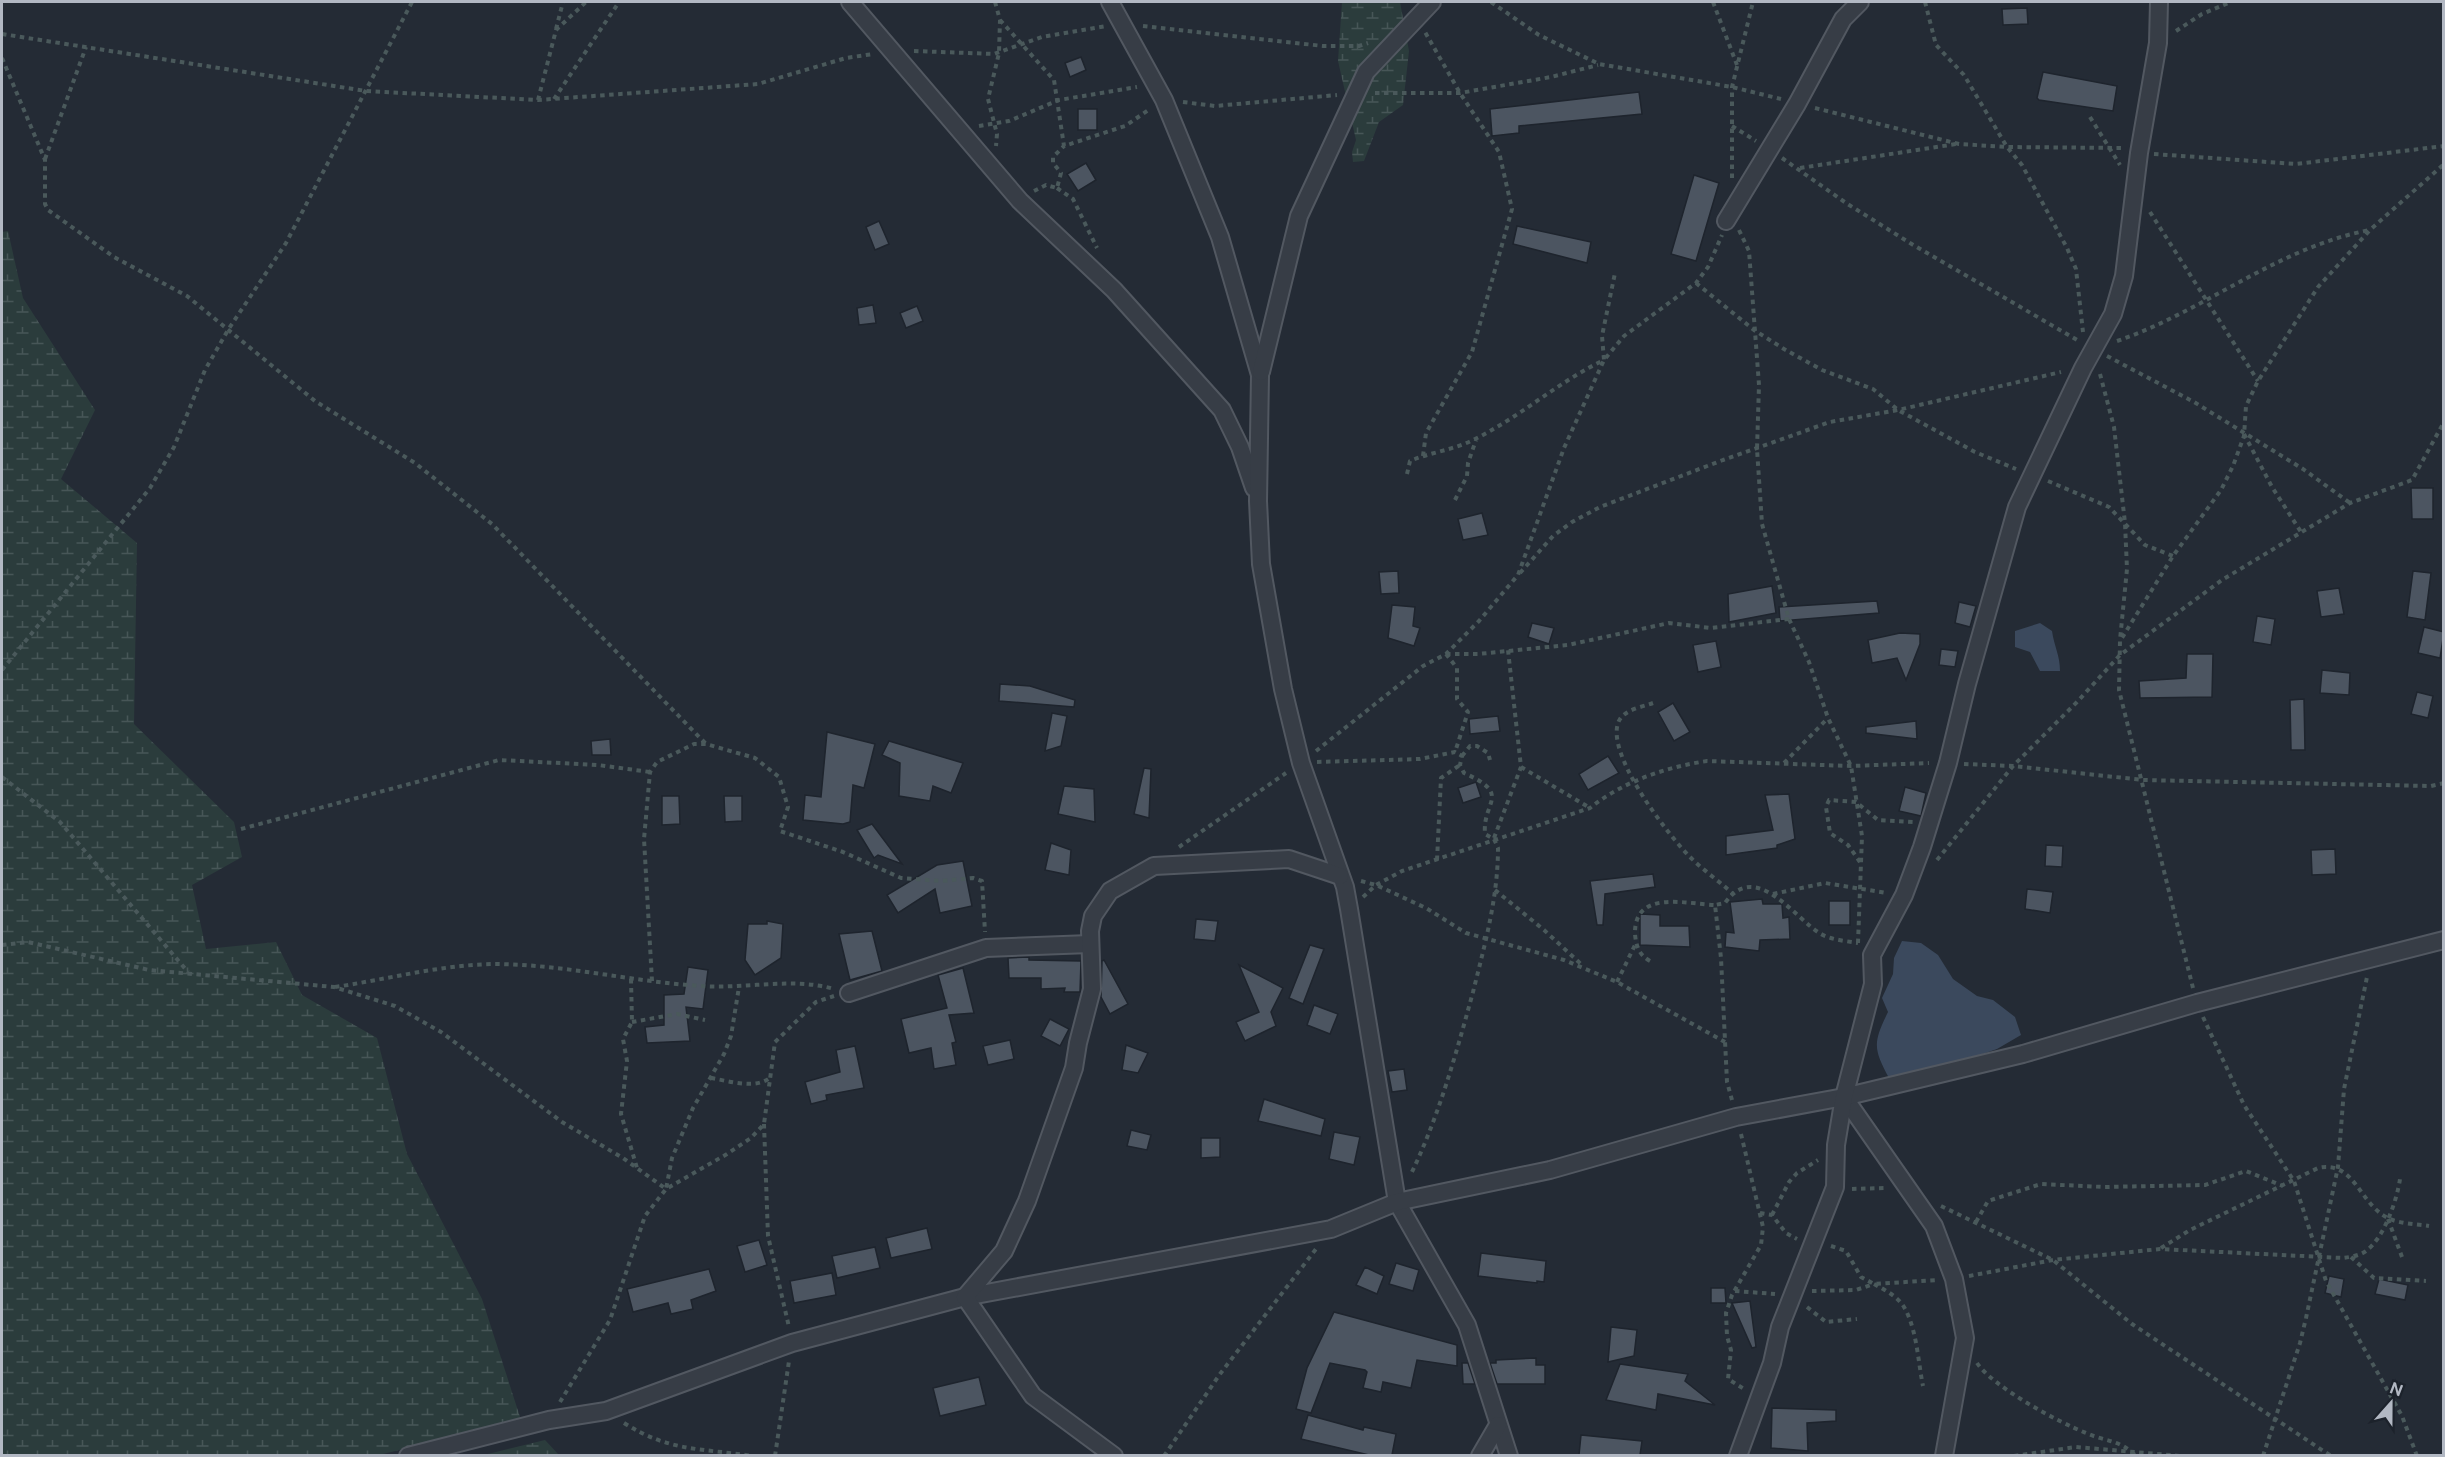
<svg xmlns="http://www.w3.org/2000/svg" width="2445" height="1457" font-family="'Public Sans',sans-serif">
	<defs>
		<pattern id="wetland-marsh" width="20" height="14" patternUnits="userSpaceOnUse" patternTransform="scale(1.5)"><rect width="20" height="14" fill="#2b3c3c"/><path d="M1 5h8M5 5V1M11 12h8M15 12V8" fill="none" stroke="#475657"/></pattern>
	</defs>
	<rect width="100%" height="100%" fill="#242b35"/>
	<g fill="url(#wetland-marsh)">
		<path d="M1342 2H1400L1409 51 1403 105 1379 122 1364 161 1353 162 1352 152 1356 140 1338 61Z"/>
		<path d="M8 231 23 298 95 410 61 479 137 543 134 724 234 822 242 857 192 885 206 949 276 942 302 995 377 1038 407 1154 482 1299 521 1420 379 1455 2 1456V232Z"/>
		<path d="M545 1440 559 1455H484Z"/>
	</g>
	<g fill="#3b495d">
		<path d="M2040 623 2052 631C2054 646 2060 655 2060 671H2040L2030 652 2015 647V631Z"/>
		<path d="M1902 941 1921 943 1938 955 1953 979 1977 996 1993 1000 2015 1017 2021 1035 1997 1049 1948 1066 1908 1072 1889 1078C1873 1048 1873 1043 1888 1012L1882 998 1893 974 1894 958Z"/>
	</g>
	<g fill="#4c5561" stroke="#1e242d" stroke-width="1.5">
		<path d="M2027 8 2028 24 2003 25 2002 9Z"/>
		<path d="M1081 57 1086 70 1070 77 1065 63Z"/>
		<path d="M2043 72 2117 86 2113 111 2039 100 2037 98Z"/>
		<path d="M1639 92 1642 114 1519 126V133L1492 136 1490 109Z"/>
		<rect x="1078" y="109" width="19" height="21"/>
		<path d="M1086 163 1096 180 1078 191 1067 174Z"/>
		<path d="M1694 175 1719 183 1696 261 1671 254Z"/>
		<path d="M879 221 889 244 875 250 866 227Z"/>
		<path d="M1517 226 1591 242 1587 263 1513 244Z"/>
		<path d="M873 305 876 323 859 325 857 308Z"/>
		<path d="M917 306 923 321 906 328 900 313Z"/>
		<path d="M2411 488H2433V519H2412Z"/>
		<path d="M1482 513 1488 535 1463 540 1458 519Z"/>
		<path d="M1398 571 1399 593 1381 594 1379 572Z"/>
		<path d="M2413 571 2431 573 2425 620 2407 617Z"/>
		<path d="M1772 586 1776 613 1729 622 1728 594Z"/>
		<path d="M2339 588 2344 614 2321 617 2317 591Z"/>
		<path d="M1877 601 1879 613 1780 621 1779 607Z"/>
		<path d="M1959 602 1976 606 1970 627 1955 623Z"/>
		<path d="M1392 605 1415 607 1413 626 1420 628 1414 646 1388 638Z"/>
		<path d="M2257 616 2275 619 2271 645 2253 642Z"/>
		<path d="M1532 623 1554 628 1549 644 1528 637Z"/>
		<path d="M2424 627 2444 632 2440 658 2418 653Z"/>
		<path d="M1900 633 1920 634V644L1906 680 1897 658 1872 663 1868 640Z"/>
		<path d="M1716 641 1721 667 1698 672 1693 645Z"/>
		<path d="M1941 649 1958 651 1955 667 1939 665Z"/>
		<path d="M2187 654H2213L2212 697 2140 698 2139 681 2186 678Z"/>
		<path d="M2322 670 2350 673 2349 695 2320 693Z"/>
		<path d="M1000 684 1030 686 1075 700 1074 707 999 701Z"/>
		<path d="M2417 692 2433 696 2428 718 2411 714Z"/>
		<path d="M2304 699 2305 750H2291L2290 700Z"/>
		<path d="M1673 703 1690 732 1674 741 1658 712Z"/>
		<path d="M1052 713 1067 716 1061 746 1045 751Z"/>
		<path d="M1498 716 1500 731 1470 734 1469 719Z"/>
		<path d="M1916 721 1917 739 1866 733V727Z"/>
		<path d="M827 732 875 744 864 788 853 785 850 822 843 824 803 820 805 795 821 797Z"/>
		<path d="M610 739 611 755H592L591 741Z"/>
		<path d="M889 741 963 763 951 793 933 786 930 801 899 796 900 763 882 755Z"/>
		<path d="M1608 756 1619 773 1588 790 1579 774Z"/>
		<path d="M1144 768 1151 769 1149 818 1134 814Z"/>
		<path d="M1476 782 1481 797 1463 803 1458 788Z"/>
		<path d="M1064 786 1094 789 1095 822 1058 814Z"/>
		<path d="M1905 787 1926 793 1921 816 1899 811Z"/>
		<path d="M1789 794 1795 839 1777 845V848L1726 855V836L1773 830 1765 795Z"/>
		<path d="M662 796H679L680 824 662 825Z"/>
		<path d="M724 796H742V821L725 822Z"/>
		<path d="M872 824 902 864 878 855 874 858 857 830Z"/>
		<path d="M1051 843 1071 850 1069 875 1045 870Z"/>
		<path d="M2046 845 2063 846 2062 867 2045 866Z"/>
		<path d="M2335 849 2336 874 2312 875 2311 850Z"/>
		<path d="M963 861 972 906 940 913 935 889 898 913 887 895 937 865Z"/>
		<path d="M1653 874 1655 887 1605 894 1603 925H1597L1590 881Z"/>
		<path d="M2027 889 2053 892 2050 913 2025 909Z"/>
		<path d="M1762 899 1763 904H1782L1783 918 1789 917 1790 939 1760 940 1759 951 1725 947 1726 932 1734 933 1730 902Z"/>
		<rect x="1829" y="901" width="21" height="24"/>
		<path d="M1640 914 1660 915V926H1689L1690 947 1640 945Z"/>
		<path d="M1196 919 1218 921 1215 941 1194 939Z"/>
		<path d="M767 921 783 924 781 958 755 975 745 960 748 924H767Z"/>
		<path d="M872 931 882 971 850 980 839 934Z"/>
		<path d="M1310 945 1324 949 1303 1004 1289 998Z"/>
		<path d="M1029 957V960L1081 961 1080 992H1064L1065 988 1041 989V978H1009L1008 958Z"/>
		<path d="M1104 960 1128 1004 1110 1014 1101 997 1102 961Z"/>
		<path d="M1239 965 1283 988 1271 1012 1276 1026 1245 1041 1236 1022 1259 1012Z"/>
		<path d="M688 967 708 970 703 1009 686 1007 690 1041 647 1043 645 1027 664 1025V995L684 994Z"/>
		<path d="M963 968 974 1013 949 1015 956 1042 952 1043 956 1065 934 1069 931 1048 909 1053 901 1019 947 1008 938 975Z"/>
		<path d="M1314 1005 1338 1014 1330 1034 1307 1025Z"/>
		<path d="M1050 1019 1069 1029 1060 1046 1041 1036Z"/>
		<path d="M1010 1040 1014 1059 988 1065 983 1046Z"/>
		<path d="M1126 1045 1148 1053 1138 1073 1122 1070Z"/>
		<path d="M855 1046 864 1088 826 1095 827 1100 811 1104 805 1082 840 1072 836 1050Z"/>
		<path d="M1404 1069 1407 1090 1392 1092 1388 1071Z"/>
		<path d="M1264 1099 1325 1119 1321 1136 1258 1121Z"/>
		<path d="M1131 1130 1151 1135 1147 1150 1127 1146Z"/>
		<path d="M1334 1132 1360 1137 1354 1165 1329 1159Z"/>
		<path d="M1201 1138H1220V1157L1201 1158Z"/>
		<path d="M927 1228 932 1249 891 1258 886 1238Z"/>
		<path d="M759 1240 767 1265 745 1272 737 1246Z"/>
		<path d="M875 1247 880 1268 837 1278 832 1256Z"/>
		<path d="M1481 1253 1546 1261 1544 1282 1537 1281V1283L1478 1276Z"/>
		<path d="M1396 1263 1419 1270 1413 1291 1389 1284Z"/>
		<path d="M1365 1267 1384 1276 1377 1294 1356 1285Z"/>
		<path d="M709 1269 716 1291 691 1300 693 1309 671 1314 668 1303 633 1312 627 1289Z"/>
		<path d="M832 1273 836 1295 794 1303 790 1281Z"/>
		<path d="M2329 1276 2344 1279 2341 1297 2325 1293Z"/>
		<path d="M2379 1279 2408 1285 2405 1300 2375 1294Z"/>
		<path d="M1711 1288H1725L1726 1303H1711Z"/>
		<path d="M1750 1301 1756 1347 1752 1348 1732 1303Z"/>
		<path d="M1334 1312 1457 1345V1366L1417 1360 1411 1388 1383 1382 1381 1392 1363 1388 1367 1372 1365 1370 1330 1363 1311 1413 1296 1409 1307 1368Z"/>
		<path d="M1611 1327 1637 1330 1634 1356 1608 1362Z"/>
		<path d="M1536 1358V1365H1545V1384H1497L1490 1363H1496V1360Z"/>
		<path d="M1462 1363H1468L1475 1384H1463Z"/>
		<path d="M1620 1364 1688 1374 1685 1381 1715 1405 1658 1394 1656 1410 1606 1400Z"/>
		<path d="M979 1377 986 1405 940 1416 933 1388Z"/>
		<path d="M1772 1408 1836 1410V1421L1807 1423 1808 1451 1771 1448Z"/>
		<path d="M1308 1415 1363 1430 1364 1427 1396 1434 1392 1455H1369L1301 1439Z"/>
		<path d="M1581 1435 1642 1441 1640 1455H1579Z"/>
	</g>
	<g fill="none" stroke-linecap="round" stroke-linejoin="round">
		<defs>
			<g id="street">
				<path d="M850 2 1020 201 1114 290 1222 410 1240 447 1254 488"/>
				<path d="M1110 2 1164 100 1220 237 1260 375 1258 501 1261 564 1283 689 1301 763 1345 887 1349 909 1397 1202 1467 1325 1509 1456"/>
				<path d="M1726 221 1797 104 1843 19 1860 2"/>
				<path d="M1261 372 1299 216 1366 72 1432 2"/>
				<path d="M849 993 986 948 1090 944"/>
				<path d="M1844 1097 1934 1226 1954 1279 1965 1338 1944 1456"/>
				<path d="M408 1456 549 1420 606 1411 792 1343 965 1297 1331 1229 1397 1202 1550 1170 1736 1117 1844 1097 2023 1054 2197 1003 2444 940"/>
				<path d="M1114 1456 1033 1396 965 1297 1004 1251 1027 1201 1074 1068 1078 1043 1092 989 1090 931 1093 916 1110 891 1154 866 1289 859 1340 876"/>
				<path d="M1480 1456 1498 1425"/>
				<path d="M1738 1456 1772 1363 1780 1327 1835 1187 1836 1145 1844 1097 1873 984 1872 955 1904 895 1922 847 1948 763 1967 684 2017 507 2083 368 2113 314 2124 276 2139 153 2158 43 2159 2"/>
			</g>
		</defs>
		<use href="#street" stroke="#525861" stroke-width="20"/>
		<g stroke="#4a595b" stroke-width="4" stroke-dasharray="4.5 4.5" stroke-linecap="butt">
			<path d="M995 2 1000 20 999 53 988 99 997 134 996 146"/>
			<path d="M1491 2 1539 35 1599 64 1732 87 1781 99"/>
			<path d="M1713 2 1737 65"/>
			<path d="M1925 2 1936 45 1964 75 2007 147 2022 165 2067 248 2076 269 2083 332"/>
			<path d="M1000 20 1054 80 1064 146 1125 126 1150 109"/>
			<path d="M1143 26 1323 46H1359L1368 43"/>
			<path d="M556 29 563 2"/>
			<path d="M2176 31 2202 14 2231 2"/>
			<path d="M2 34 366 91 538 100 758 84 846 58 873 54"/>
			<path d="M914 51 994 54 1042 37 1106 26"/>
			<path d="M2 58 45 160V204L48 210 114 257 187 296 315 401 415 463 492 524 706 744"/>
			<path d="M1375 93H1460L1551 77 1598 65"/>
			<path d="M554 99 619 2"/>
			<path d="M538 100 556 30 586 2"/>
			<path d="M1183 102 1215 106 1337 95"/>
			<path d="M1815 108 1959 144 2007 147 2124 148"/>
			<path d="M2090 117 2120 165"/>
			<path d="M979 126 1009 121 1059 100 1137 87"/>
			<path d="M1732 126 1756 141"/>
			<path d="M2154 154 2296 164 2444 146"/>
			<path d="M1782 158 1846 203 1910 243 2079 341"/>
			<path d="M45 159 86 47"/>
			<path d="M1800 168 1956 144"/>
			<path d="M1732 178V87L1753 2"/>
			<path d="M1057 188 1073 199 1097 248"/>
			<path d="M1034 191 1046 185 1057 188 1061 173 1053 163V157L1064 146"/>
			<path d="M2150 212 2258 381"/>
			<path d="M1739 230 1749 251 1759 385 1757 449 1762 524 1789 619 1809 662 1828 718 1851 766 1862 836 1858 943"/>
			<path d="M1696 283 1754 330 1784 349 1822 370 1873 389 1898 410 1975 452 2016 469"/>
			<path d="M2117 341C2205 311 2278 247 2370 230"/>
			<path d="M2107 356 2194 402 2303 469 2350 503"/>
			<path d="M2100 374 2114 427 2125 523 2127 569 2120 640"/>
			<path d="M2244 434 2272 487 2301 532"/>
			<path d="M1423 456 1426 433 1472 352 1512 209 1499 152 1460 93 1425 32"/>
			<path d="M1407 474 1410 461C1431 452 1454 450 1475 439 1520 417 1558 382 1604 360L1602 336 1615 273"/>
			<path d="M2048 481 2109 507 2145 545 2173 556"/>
			<path d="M1455 500 1467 476 1468 463 1476 440"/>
			<path d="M1520 573 1553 536 1572 522 1600 507 1723 460 1830 422 1898 410 2061 372"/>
			<path d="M1446 654H1478L1568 645 1669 623 1711 628 1789 619"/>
			<path d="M1446 654 1457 668V699L1468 712 1455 752"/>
			<path d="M2 670 150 488 174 447 205 370 228 330 286 243 412 2"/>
			<path d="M1653 703C1642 707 1627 709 1620 719 1601 749 1668 835 1690 857 1703 870 1719 881 1732 893"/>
			<path d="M1316 751 1423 666 1446 654 1479 621 1518 575 1564 448 1604 360 1624 336 1696 283 1708 267 1722 235"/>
			<path d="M1462 756 1470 746H1477L1488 753 1490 760"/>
			<path d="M1317 762 1420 759 1455 752 1462 756 1460 765 1464 773C1513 795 1482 801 1485 834L1494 839 1498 848C1498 897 1485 944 1473 992 1456 1054 1439 1116 1411 1174"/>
			<path d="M1784 763 1828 718"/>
			<path d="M1964 764 2013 766 2143 780 2431 786 2444 783"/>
			<path d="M1521 767 1590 808"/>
			<path d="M2 777 60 822 188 972"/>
			<path d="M241 829 499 760 598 765 650 772"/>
			<path d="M1494 838 1521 767 1508 650"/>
			<path d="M1179 847 1286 773"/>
			<path d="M1437 860 1441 778 1460 765"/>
			<path d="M1937 860 2013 766 2077 702 2120 655 2222 580 2350 503 2412 480 2444 422"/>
			<path d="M1860 862 1848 845 1830 833 1826 807 1829 800 1856 802 1878 820 1914 822"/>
			<path d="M1361 881 1376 885 1426 908 1466 933 1564 960 1617 982 1725 1042"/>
			<path d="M1495 890 1544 930 1582 965"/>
			<path d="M1773 894 1825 883 1887 893"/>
			<path d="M1363 897 1376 885 1402 871 1590 808C1622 782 1666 767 1707 761L1851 766 1929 763"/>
			<path d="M2 945 28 942 149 970 334 987 395 1006 441 1032 562 1122 623 1158 666 1189 672 1158 693 1108 724 1054 731 1036 739 987"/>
			<path d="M1650 961C1639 955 1636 946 1635 934 1634 889 1686 904 1715 905"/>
			<path d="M631 979 632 1022 623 1039 627 1061 621 1114 637 1168"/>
			<path d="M652 981 644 839 650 772 657 762 694 744H706L755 758 779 777 788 807 780 831 843 852 901 878 941 881 973 878 982 881 985 932"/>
			<path d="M1617 982 1635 945"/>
			<path d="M335 987C389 979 444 964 498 964 567 965 634 982 702 986 745 989 793 977 834 989"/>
			<path d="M2193 988 2119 690 2120 641 2173 556 2221 490 2233 466 2244 436 2246 406 2258 381 2318 287 2370 230 2444 164"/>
			<path d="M2203 1017 2244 1105 2294 1181 2326 1281 2402 1416 2417 1456"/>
			<path d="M632 1022 677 1014 705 1020"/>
			<path d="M711 1078C729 1081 756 1090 771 1077"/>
			<path d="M1732 1100 1727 1082 1721 958 1715 905 1725 903C1756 859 1794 918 1821 934 1832 940 1846 941 1858 943"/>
			<path d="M764 1124 768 1236 789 1327"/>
			<path d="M1741 1134 1763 1227 1761 1245 1732 1295 1726 1313 1727 1336 1731 1350 1728 1379 1744 1389"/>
			<path d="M1852 1189 1886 1188"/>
			<path d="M1941 1206 2053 1260 2132 1324 2331 1456"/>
			<path d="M1760 1213 1772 1215 1786 1233 1797 1239"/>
			<path d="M1772 1215 1789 1182 1797 1173 1818 1160"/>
			<path d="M2388 1219 2402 1257"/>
			<path d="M1976 1222 1988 1201 2041 1184 2104 1187 2205 1185 2246 1171 2283 1186"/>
			<path d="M1831 1246 1846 1251 1861 1277 1874 1284 1937 1280"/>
			<path d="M2161 1248 2190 1230 2318 1168C2355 1160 2359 1204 2388 1218 2399 1224 2417 1224 2429 1226"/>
			<path d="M2351 1257 2374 1278 2426 1281"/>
			<path d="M1969 1276 2053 1260 2160 1249 2343 1258C2350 1257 2359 1256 2366 1251 2384 1238 2397 1200 2400 1179"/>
			<path d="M1735 1291 1775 1294"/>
			<path d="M1812 1291 1856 1290 1874 1284C1885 1290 1897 1296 1904 1307 1917 1329 1918 1362 1923 1386"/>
			<path d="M1807 1307 1826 1322 1857 1319"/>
			<path d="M1977 1363C1993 1387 2058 1422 2086 1433 2106 1442 2119 1439 2136 1456"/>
			<path d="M560 1402 610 1320 645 1216 666 1189 727 1154 751 1138 764 1124 775 1042 816 1002 834 996"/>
			<path d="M624 1423C670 1452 701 1448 752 1456"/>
			<path d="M775 1456 789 1361"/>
			<path d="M1164 1456 1220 1374 1316 1249"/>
			<path d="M2014 1456 2076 1447 2181 1456"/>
			<path d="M2263 1456 2300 1343 2306 1318 2338 1167 2344 1089 2367 977"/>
		</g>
		<use href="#street" stroke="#373d46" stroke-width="16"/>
	</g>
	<rect width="2445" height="1457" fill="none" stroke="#b2b8c3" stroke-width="6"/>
	<g transform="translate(2391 1403) rotate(21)" stroke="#1c222b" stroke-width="4.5" paint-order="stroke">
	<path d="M0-4.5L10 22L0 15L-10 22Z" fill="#b2b8c3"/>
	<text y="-9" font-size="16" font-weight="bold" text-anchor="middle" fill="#b2b8c3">N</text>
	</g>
</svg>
